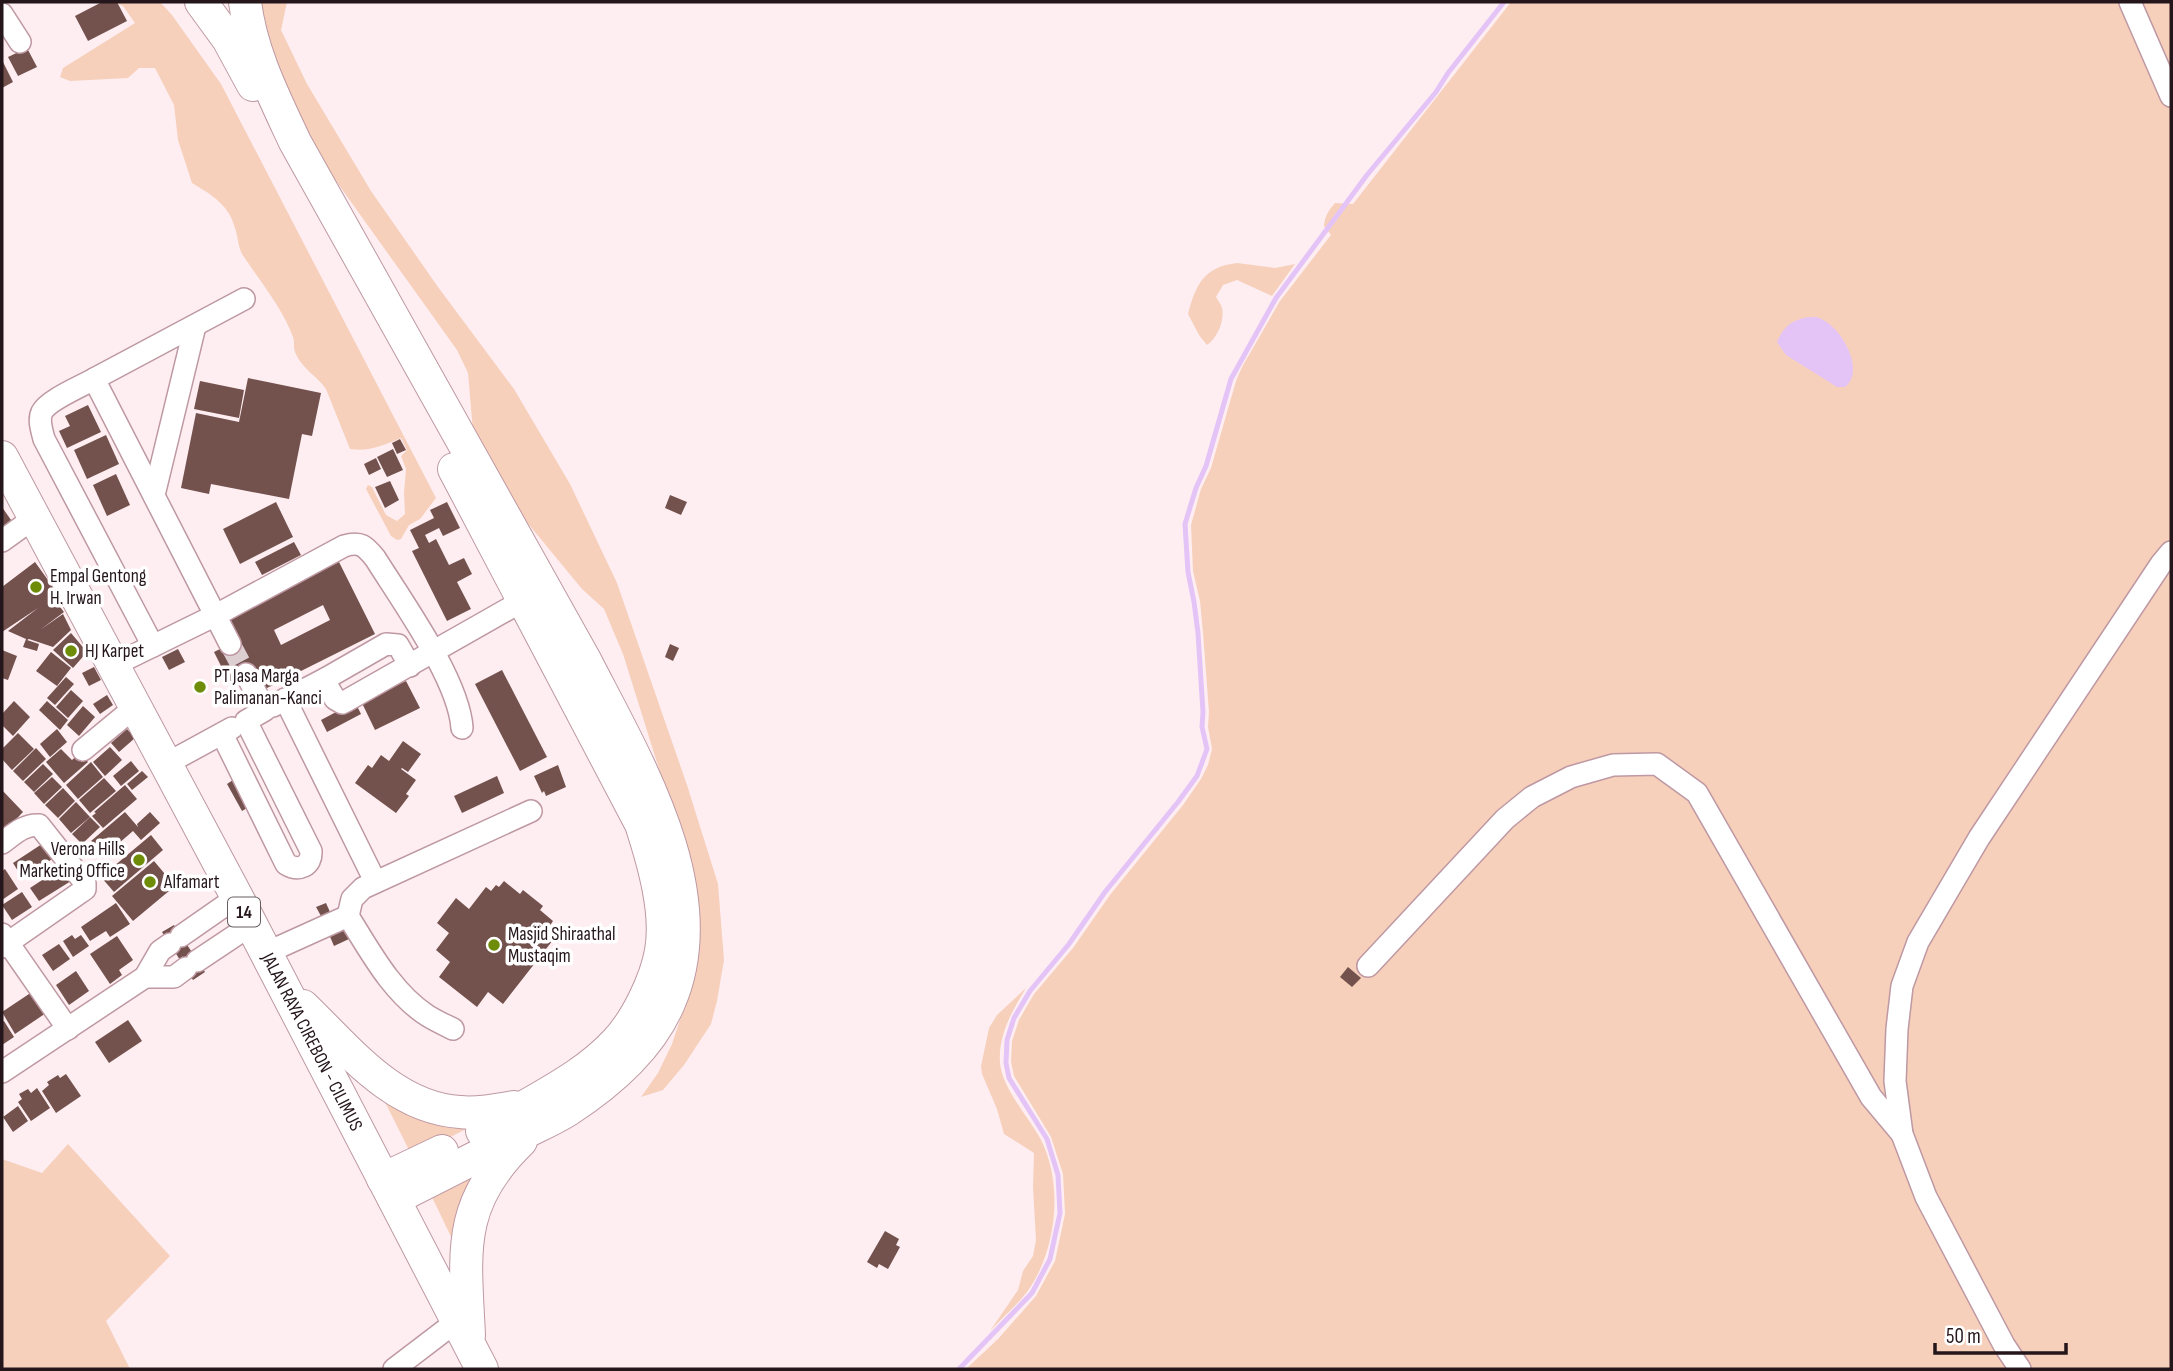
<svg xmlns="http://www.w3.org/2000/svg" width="2173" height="1371" font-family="'Sofia Sans Condensed',sans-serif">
	<rect width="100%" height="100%" fill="#feeef2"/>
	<g fill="#f6d0bb">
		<path d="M114 2H160L172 15 221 84 436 498 420 519 409 525 401 539 397 540 391 536 366 489 368 485 372 487 386 515 397 521 405 514 404 493 406 469 401 456 407 450 401 438C384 445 369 452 350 449L326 389C317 376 301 368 295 352 293 348 295 342 293 337 282 307 259 280 242 254 238 246 238 237 235 228 229 205 212 195 192 183L178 140 174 105 155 68H139L128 78 70 81 60 77 63 68 135 23 123 6Z"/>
		<path d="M258 2H287L281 30 307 84 371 191 438 287 514 389 570 484 617 583 687 785 718 884 724 960 717 1001 711 1024 684 1065 663 1090 641 1097 658 1073 672 1044 682 1014 694 967 700 927 696 887 623 654 604 609 582 589 516 509 473 431 468 373 457 350 321 160 300 125 269 45Z"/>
		<path d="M1511 2H2171V1369H966L998 1339 1036 1296 1055 1261 1065 1214 1063 1174 1051 1137 1014 1076 1011 1062 1012 1041 1019 1020 1034 994 1073 948 1110 895 1183 805 1201 779 1208 765 1212 749 1208 727 1209 712 1203 633 1200 601 1193 571 1191 525 1201 489 1211 468 1236 381 1242 367 1280 301 1331 235 1324 226C1325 216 1328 211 1335 203L1353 204Z"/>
		<path d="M1237 263 1275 268 1295 264 1272 296 1237 280 1223 285 1216 297C1218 301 1221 304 1222 308 1225 320 1217 339 1207 345L1199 335 1188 314C1196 284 1204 267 1237 263Z"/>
		<path d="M1026 988C1012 1011 998 1035 1000 1063 1002 1088 1028 1116 1040 1138 1064 1183 1057 1251 1027 1292 1016 1306 1002 1318 990 1331L1018 1290 1023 1271 1033 1256 1036 1240 1033 1187 1034 1153 1004 1134 997 1109 982 1074 981 1066 989 1028 997 1015Z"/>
		<path d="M381 1094 478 1123 419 1153 409 1150Z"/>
		<path d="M68 1144 170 1256 106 1321 130 1369H2V1159L42 1173Z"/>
		<path d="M479 1169 455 1245 431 1195Z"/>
	</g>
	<path fill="#e4c4f7" d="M1816 317C1839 322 1867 370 1845 387H1837L1786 355 1777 342C1785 323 1797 317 1816 317Z"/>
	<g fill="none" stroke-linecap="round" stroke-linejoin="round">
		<path stroke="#e4c4f7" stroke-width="5" d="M959 1369 1032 1293 1050 1259 1060 1213 1058 1175 1047 1139 1009 1078 1006 1063 1007 1040 1014 1018 1030 991 1069 944 1105 892 1178 802 1197 776 1207 749 1202 727 1203 712 1198 633 1194 602 1188 572 1185 524 1196 488 1206 466 1231 379 1276 298 1367 175 1436 92 1448 73 1504 2"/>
	</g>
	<g fill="#73514d" fill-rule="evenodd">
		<path d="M102 2H117L127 21 88 41 75 16Z"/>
		<path d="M27 48 37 67 18 76 8 57Z"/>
		<path d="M2 60 13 82 2 88Z"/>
		<path d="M248 378 321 393 312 436 302 434 289 499 211 484 209 494 181 488 196 413 239 422Z"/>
		<path d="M200 381 244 390 239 418 194 409Z"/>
		<path d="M88 405 101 432 67 448 59 431 70 426 65 416Z"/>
		<path d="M106 435 119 464 87 479 74 450Z"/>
		<path d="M400 439 406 450 397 454 392 443Z"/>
		<path d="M393 449 403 470 387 477 377 457Z"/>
		<path d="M376 458 381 469 369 475 364 464Z"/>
		<path d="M116 474 130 505 107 516 93 485Z"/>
		<path d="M390 481 399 500 385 508 375 487Z"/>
		<path d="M670 495 687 502 681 515 665 508Z"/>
		<path d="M276 502 293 537 240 564 223 529Z"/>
		<path d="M447 502 460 528 443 536 439 528 425 535 429 543 436 539 449 565 464 558 472 574 457 582 471 609 447 621 412 551 419 548 410 530 434 518 430 510Z"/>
		<path d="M2 507 11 520 2 527Z"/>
		<path d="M294 542 301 555 262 575 255 562Z"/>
		<path d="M35 562 58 594 53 598 64 612 40 630 63 614 71 630 53 647 29 639 27 640 39 644 37 651 23 647 26 639 8 631 38 608 2 632V587Z"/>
		<path d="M339 562 375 634 265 689 255 669 229 682 214 652 240 639 229 617ZM323 605 330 620 281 645 274 630Z"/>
		<path d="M71 633 87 652 73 668 53 650Z"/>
		<path d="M670 644 679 648 673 661 665 657Z"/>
		<path d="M178 649 185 662 169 670 162 657Z"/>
		<path d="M2 650 17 656 8 680 2 678Z"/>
		<path d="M51 652 71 668 57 686 36 671Z"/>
		<path d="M94 667 101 680 89 686 82 673Z"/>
		<path d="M502 670 547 757 520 771 475 684Z"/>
		<path d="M66 677 74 684 55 705 47 698Z"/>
		<path d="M406 681 420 708 375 730 361 701Z"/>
		<path d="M71 690 83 701 68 718 56 707Z"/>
		<path d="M107 695 113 705 100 714 93 704Z"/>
		<path d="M14 701 30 717 13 736 2 725V714Z"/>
		<path d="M47 701 68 720 60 730 39 710Z"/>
		<path d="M355 702 361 714 327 732 321 720Z"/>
		<path d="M83 706 95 717 79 736 67 725Z"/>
		<path d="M57 729 67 742 50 757 40 744Z"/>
		<path d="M127 729 135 738 119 752 111 743Z"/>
		<path d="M18 733 34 749 12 770 2 759V749Z"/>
		<path d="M403 741 421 754 408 772 402 768 401 769 416 780 406 794 409 796 396 813 355 783 368 765 372 768 381 755 389 761Z"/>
		<path d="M110 747 122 760 105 776 93 762Z"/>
		<path d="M36 748 46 759 23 781 13 771Z"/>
		<path d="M61 749 72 760 80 753 88 762 64 783 46 762Z"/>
		<path d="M131 761 139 771 121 786 113 776Z"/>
		<path d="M91 762 103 777 78 799 66 785Z"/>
		<path d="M43 764 53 774 34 792 24 782Z"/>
		<path d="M558 765 566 787 546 796 544 791 542 793 534 776Z"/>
		<path d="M142 771 148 777 132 790 127 784Z"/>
		<path d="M239 776 254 804 242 811 227 784Z"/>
		<path d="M497 776 504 793 462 813 454 796Z"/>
		<path d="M52 777 62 787 44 804 34 793Z"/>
		<path d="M104 778 116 791 90 813 79 800Z"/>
		<path d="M125 785 137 799 103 828 92 816 96 813 94 812Z"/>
		<path d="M63 788 75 801 58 818 45 805Z"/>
		<path d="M2 790 23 812 2 834Z"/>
		<path d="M76 802 90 817 71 833 59 819Z"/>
		<path d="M125 812 138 827 137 824 150 812 160 823 141 840 133 831 104 856 91 841Z"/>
		<path d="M90 817 100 827 82 844 72 834Z"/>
		<path d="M151 835 163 850 114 892 101 877Z"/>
		<path d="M45 842 55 857 23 879 13 863Z"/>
		<path d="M90 843 96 851 89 857 83 850Z"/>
		<path d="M154 861 175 886 133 921 112 896Z"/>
		<path d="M62 867 71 881 39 901 30 888Z"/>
		<path d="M5 869 18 889 2 900V871Z"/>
		<path d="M504 881 520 894 523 890 543 906 540 910 553 921 549 927 552 929 547 935 553 940 503 1004 488 992 477 1007 439 977 450 962 436 950 449 933 437 923 456 898 469 909 486 887 491 891 496 885 499 887Z"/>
		<path d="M22 892 32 907 12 920 2 905Z"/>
		<path d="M116 903 130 924 110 937 106 931 90 941 81 927Z"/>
		<path d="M326 903 330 912 321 916 316 907Z"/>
		<path d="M174 925 205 972 193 980 162 932Z"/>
		<path d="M343 926 349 939 334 946 328 932Z"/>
		<path d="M72 935 75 939 81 935 89 946 73 957 63 941Z"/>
		<path d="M117 936 133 960 119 970 122 975 110 984 90 954Z"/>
		<path d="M59 944 70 959 53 971 42 955Z"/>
		<path d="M1348 967 1361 978 1352 987 1340 977Z"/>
		<path d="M76 971 89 991 69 1005 56 985Z"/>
		<path d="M32 992 46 1013 15 1034 2 1012Z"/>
		<path d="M128 1020 142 1041 109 1063 95 1042Z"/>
		<path d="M4 1021 14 1037 2 1045V1022Z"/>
		<path d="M66 1074 81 1096 56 1113 42 1091 49 1085 47 1082 58 1075 60 1078Z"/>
		<path d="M37 1088 50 1108 31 1121 18 1102 22 1099 19 1094 28 1089 31 1093Z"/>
		<path d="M18 1106 28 1121 13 1132 3 1117Z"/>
		<path d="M885 1231 899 1239 896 1245 900 1247 888 1269 879 1264 877 1268 867 1262Z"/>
	</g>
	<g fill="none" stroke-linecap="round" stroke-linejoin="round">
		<path stroke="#ddced2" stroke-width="21" stroke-dasharray="21 10" stroke-linecap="butt" d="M230 644 246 674"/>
		<defs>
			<g id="minor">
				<path d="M2130 2 2171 96"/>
				<path d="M2 14 20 42"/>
				<path d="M94 379C82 386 48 400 42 412 38 420 42 431 44 439L153 646"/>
				<path d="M154 495 195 326"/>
				<path d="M2 541 34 518"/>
				<path d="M230 644 94 379 244 299"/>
				<path d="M114 665 216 615 344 546C361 541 365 546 375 558 402 601 459 680 462 728"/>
				<path d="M410 666 398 645 386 644 325 679V682L335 699 342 703 346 701 524 600"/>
				<path d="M285 699 375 881"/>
				<path d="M273 706 325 679"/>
				<path d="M222 734 286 864C299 872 312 866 311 851L246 721 265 710 246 674"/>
				<path d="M83 750 135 707"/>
				<path d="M166 764 232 728"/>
				<path d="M2 843C13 835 24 824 39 825L85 883V889L81 892 2 947"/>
				<path d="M348 916C370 951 392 993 428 1016 436 1021 445 1025 453 1029"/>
				<path d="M2 934 68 1029"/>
				<path d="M181 936 237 897"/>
				<path d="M266 953 348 916 352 899 363 888 531 811"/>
				<path d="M197 961 251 925"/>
				<path d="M1368 966 1505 819 1532 797 1571 777 1613 765 1657 764 1697 793 1871 1097 1902 1134"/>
				<path d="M145 977H174L186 968"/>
				<path d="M2 1072 145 977 160 951 170 944"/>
				<path d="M394 1369 457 1321"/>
				<path d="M2020 1369 2004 1345 1926 1197 1902 1134 1895 1081 1897 1029 1902 986 1918 942 1979 838 2161 564 2171 552"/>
			</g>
			<g id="highway">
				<path d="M201 2 228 39 253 85"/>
				<path d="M245 2C251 52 274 97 295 142L585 660C635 758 718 892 669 1003 650 1048 608 1084 568 1110 551 1121 530 1129 512 1139 472 1159 433 1179 394 1199"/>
				<path id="s1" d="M2 457 237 897 482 1369"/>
				<path d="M454 469 641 824C653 861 668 912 661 951 656 980 636 1021 616 1042 590 1070 557 1088 524 1107 510 1115 497 1124 482 1131"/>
				<path d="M303 1006C348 1049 393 1108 460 1112 478 1114 497 1110 514 1107"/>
				<path d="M383 1179 442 1151"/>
				<path d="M469 1335C465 1252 456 1204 521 1141"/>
			</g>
		</defs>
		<use href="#minor" stroke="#be98a2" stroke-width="24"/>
		<use href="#highway" stroke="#be98a2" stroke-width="34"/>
		<use href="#minor" stroke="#fff" stroke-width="21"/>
		<use href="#highway" stroke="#fff" stroke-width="32"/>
	</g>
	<g fill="#6f8c09" stroke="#fff" stroke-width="2.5">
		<circle cx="36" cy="587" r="7"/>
		<circle cx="71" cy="651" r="7"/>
		<circle cx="200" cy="687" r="7"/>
		<circle cx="139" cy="860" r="7"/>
		<circle cx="150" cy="882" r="7"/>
		<circle cx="494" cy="945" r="7"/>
	</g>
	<g text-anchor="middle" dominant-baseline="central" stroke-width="7" stroke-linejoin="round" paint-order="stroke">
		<rect fill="#fff" stroke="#665c5f" stroke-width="2" x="228" y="897.5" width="32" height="29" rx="5"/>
		<g font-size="18" font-weight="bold" fill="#24161a">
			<text x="244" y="912">14</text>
		</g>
		<g font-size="19" fill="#24161a" stroke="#fff" text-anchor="start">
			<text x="50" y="576">Empal Gentong<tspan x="50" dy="22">H. Irwan</tspan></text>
			<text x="85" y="651">HJ Karpet</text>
			<text x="214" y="676">PT Jasa Marga<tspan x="214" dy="22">Palimanan-Kanci</tspan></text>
			<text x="125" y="849" text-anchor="end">Verona Hills<tspan x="125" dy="22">Marketing Office</tspan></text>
			<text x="164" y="882">Alfamart</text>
			<text x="508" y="934">Masjid Shiraathal<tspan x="508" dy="22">Mustaqim</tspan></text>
		</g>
		<g font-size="19" fill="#24161a" stroke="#fff">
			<text stroke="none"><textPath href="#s1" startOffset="662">JALAN RAYA CIREBON - CILIMUS</textPath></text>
		</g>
	</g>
	<rect width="2173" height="1371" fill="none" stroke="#24161a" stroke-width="7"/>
	<path d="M1935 1343v10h131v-10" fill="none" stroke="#24161a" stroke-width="3.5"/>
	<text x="1946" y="1343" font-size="21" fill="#24161a" stroke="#ffffff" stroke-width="5" paint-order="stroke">50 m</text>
</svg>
